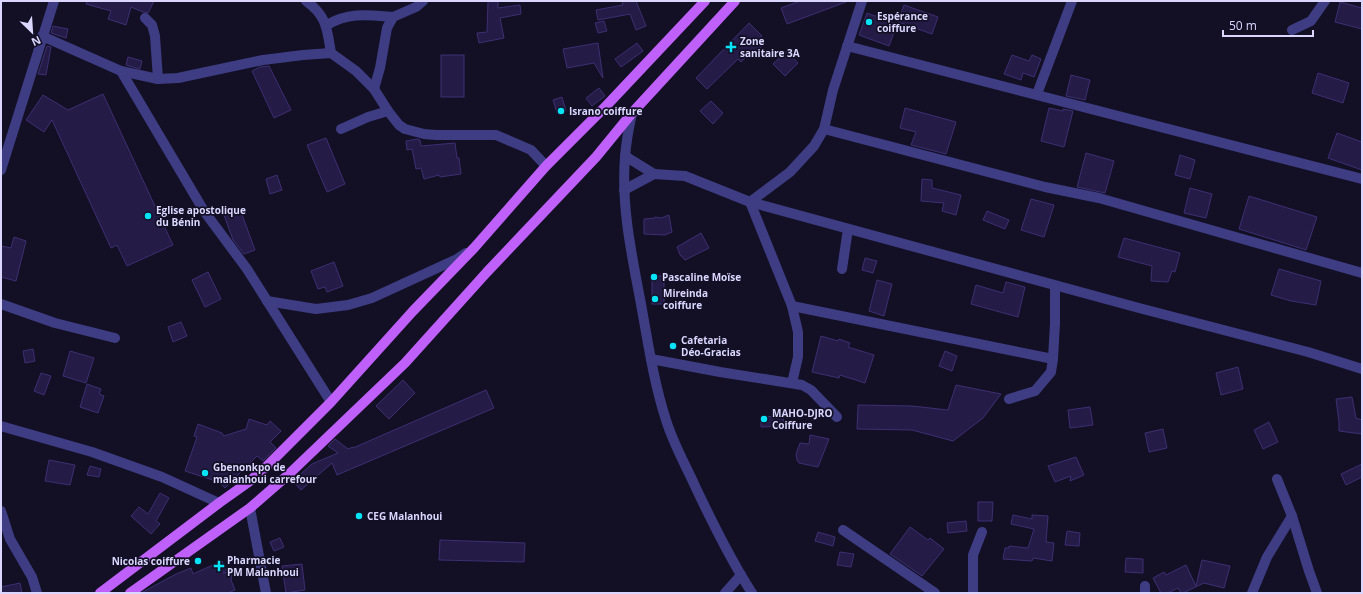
<svg xmlns="http://www.w3.org/2000/svg" width="1363" height="594" font-family="'Open Sans',sans-serif">
	<rect width="100%" height="100%" fill="#131026"/>
	<g fill="#241c46" stroke="#3c2f72">
		<path d="M87 1H154L148 13 143 12 131 7 126 25 108 19 111 11 86 4Z"/>
		<path d="M488 1H498V8L520 5 521 14 500 18 504 38 479 43 477 33 487 32Z"/>
		<path d="M622 1H636L646 26 636 30 630 14 598 20 596 10 623 5Z"/>
		<path d="M800 1H846V2L787 24 781 8Z"/>
		<path d="M1340 2 1362 8V29L1335 22Z"/>
		<path d="M904 5 938 17 932 34 898 22Z"/>
		<path d="M867 13 897 24 889 46 859 35Z"/>
		<path d="M604 21 607 31 598 33 595 23Z"/>
		<path d="M749 23 762 36 758 40 763 45 752 55 750 53 741 62 738 59 707 89 696 78Z"/>
		<path d="M53 26 68 29 66 38 51 33Z"/>
		<path d="M598 43 603 78 594 63 567 68 563 49Z"/>
		<path d="M637 43 643 51 621 67 615 59Z"/>
		<path d="M47 46 51 47 46 75 38 74Z"/>
		<path d="M787 51 798 63 785 76 773 64Z"/>
		<rect x="441" y="55" width="23" height="42"/>
		<path d="M1012 55 1029 61 1032 55 1041 59 1034 77 1023 73 1021 80 1004 74Z"/>
		<path d="M128 57 142 61 140 69 126 65Z"/>
		<path d="M269 66 291 110 274 118 252 71 260 67Z"/>
		<path d="M1318 73 1349 83 1343 103 1312 93Z"/>
		<path d="M1071 75 1090 80 1085 100 1066 96Z"/>
		<path d="M599 88 605 96 592 106 586 98Z"/>
		<path d="M103 94 173 245 127 266 117 245 111 248 52 120 44 132 26 120 43 95 68 110Z"/>
		<path d="M562 97 566 111 557 113 553 100Z"/>
		<path d="M711 101 723 113 713 124 700 111Z"/>
		<path d="M905 108 956 122 946 154 911 145 916 132 900 128Z"/>
		<path d="M1049 108 1063 111V109L1073 111 1064 147 1041 141Z"/>
		<path d="M1337 133 1362 142V170L1328 158Z"/>
		<path d="M326 138 345 184 327 192 307 145Z"/>
		<path d="M418 139 420 140 421 146 455 143 457 158H459L461 174 440 177 439 175 424 179 421 168 416 169 412 149 407 150 406 141Z"/>
		<path d="M1086 153 1114 161 1105 193 1077 187Z"/>
		<path d="M1180 155 1195 160 1190 179 1175 175Z"/>
		<path d="M277 175 282 190 270 194 266 179Z"/>
		<path d="M922 179 932 180V188L961 195 956 215 942 211 944 203 921 201Z"/>
		<path d="M1190 188 1212 194 1206 218 1184 213Z"/>
		<path d="M1249 196 1317 217 1306 250 1239 229Z"/>
		<path d="M1031 199 1054 205 1044 237 1021 230Z"/>
		<path d="M240 209 255 250 244 254 233 240 224 215Z"/>
		<path d="M987 211 1009 220 1005 229 983 220Z"/>
		<path d="M669 215 672 232 665 235 644 234V219L655 218V217L661 218Z"/>
		<path d="M701 233 709 248 685 260 680 255 677 247Z"/>
		<path d="M14 237 26 241 16 281 1 277V246L11 248Z"/>
		<path d="M1124 238 1180 253 1175 272 1172 271 1168 282 1151 281 1152 266 1118 257Z"/>
		<path d="M865 258 877 261 873 273 862 270Z"/>
		<path d="M334 262 343 286 327 292 325 287 318 289 311 271Z"/>
		<path d="M1279 269 1321 281 1316 305 1291 301 1271 295Z"/>
		<path d="M208 272 221 299 205 307 192 280Z"/>
		<rect x="652" y="276" width="12" height="28"/>
		<path d="M877 280 892 284 884 316 869 311Z"/>
		<path d="M1006 282 1025 287 1018 317 971 304 976 285 1003 293Z"/>
		<path d="M181 322 187 336 173 342 168 327Z"/>
		<path d="M821 336 838 341 839 339 850 343 848 347 874 355 865 383 840 375 839 378 812 372Z"/>
		<path d="M33 349 35 361 25 363 23 351Z"/>
		<path d="M70 351 94 358 86 383 63 376Z"/>
		<path d="M945 351 957 356 952 371 939 366Z"/>
		<path d="M1238 367 1243 389 1221 395 1216 373Z"/>
		<path d="M41 373 51 376 44 395 34 391Z"/>
		<path d="M403 380 415 393 389 419 376 406Z"/>
		<path d="M87 384 101 389 99 394 104 396 98 413 80 407Z"/>
		<path d="M956 385 1001 394 983 418 953 441 912 430 857 429 858 405 912 406 948 410Z"/>
		<path d="M486 390 494 408 337 475 332 463 301 490 293 481 312 464 338 453 328 446 335 439 348 449 353 447V448Z"/>
		<path d="M1352 397 1356 418 1362 420V434L1339 431V422L1336 399Z"/>
		<path d="M1090 407 1093 425 1070 428 1068 410Z"/>
		<path d="M783 416 784 426 761 427V417Z"/>
		<path d="M249 419 267 425 270 421 281 431 270 442 276 448 263 461 257 456 225 488 219 482 185 471 197 437 194 436 198 424 222 433 224 436 246 429Z"/>
		<path d="M1269 422 1278 442 1263 449 1254 430Z"/>
		<path d="M1163 429 1167 448 1149 452 1145 433Z"/>
		<path d="M810 435 829 439 818 467 799 463 797 460 796 454 800 443 809 444Z"/>
		<path d="M1076 457 1084 475 1070 481 1071 476 1055 482 1048 466Z"/>
		<path d="M49 460 75 465 70 485 45 481Z"/>
		<path d="M1362 464V477L1346 485 1341 474Z"/>
		<path d="M90 466 101 469 99 477 87 475Z"/>
		<path d="M160 493 169 498 156 521 160 524 151 534 131 516 139 507 148 514Z"/>
		<path d="M978 502H993L992 521H978Z"/>
		<path d="M1013 515 1032 519V515L1048 516 1046 542 1054 543 1052 561 1033 558 1032 561 1003 559 1005 548H1009V546L1028 548 1034 529 1011 524Z"/>
		<path d="M966 521 967 531 948 533 947 523Z"/>
		<path d="M910 527 928 540 930 538 944 549 922 576 890 554Z"/>
		<path d="M1067 531 1080 533 1079 546 1065 545Z"/>
		<path d="M818 532 835 537 833 546 815 541Z"/>
		<path d="M280 538 284 547 274 551 270 542Z"/>
		<path d="M440 540 525 543 524 562 439 560Z"/>
		<path d="M840 552 854 554 851 567 837 565Z"/>
		<path d="M1126 558 1143 559V573L1125 572Z"/>
		<path d="M1202 560 1230 566 1224 588 1204 583 1183 593H1181L1178 588 1168 593H1161L1153 578 1164 572 1166 575 1186 565 1196 586Z"/>
		<path d="M222 561 227 572 223 573 232 572 231 580 235 590 228 593H141L176 574 191 568 193 574Z"/>
		<path d="M302 564 305 590 286 593 282 566Z"/>
		<path d="M20 583 22 593H1V587Z"/>
	</g>
	<g fill="none" stroke-linecap="round" stroke-linejoin="round">
		<g stroke="#3e3c83" stroke-width="10">
			<path d="M306 1C327 16 327 29 331 53"/>
			<path d="M145 18 152 25 155 36 158 79"/>
			<path d="M327 25C349 12 368 15 393 17"/>
			<path d="M1292 30 1311 21 1325 1"/>
			<path d="M42 36 121 71 158 79 178 78 263 60 303 55 331 53 356 71 374 89 388 111 399 125 405 129 424 134 436 135H496L531 150 546 166"/>
			<path d="M847 46 1362 179"/>
			<path d="M121 71 204 211 247 269 331 402"/>
			<path d="M374 89 380 68 387 28 393 17 416 7 423 1"/>
			<path d="M1037 94 1072 1"/>
			<path d="M632 113C629 127 626 143 625 157 621 207 632 256 641 304 648 343 654 383 666 420 673 443 685 464 695 486 712 522 730 559 752 593"/>
			<path d="M341 129 368 117 388 111"/>
			<path d="M824 129 1045 187 1099 198 1362 273"/>
			<path d="M625 156 654 174"/>
			<path d="M1 170 54 1"/>
			<path d="M624 190 654 174 685 176 750 202 1139 308 1308 352 1362 369"/>
			<path d="M842 269 848 229"/>
			<path d="M267 301 316 309 348 305 372 298 457 259 466 253"/>
			<path d="M1 304 55 323 115 338"/>
			<path d="M792 306 1053 359"/>
			<path d="M651 359 720 372 802 385 811 390 837 417"/>
			<path d="M792 383 798 357V332L792 306 750 202 790 172 814 146 824 129 833 90 862 1"/>
			<path d="M1009 399 1035 391 1051 372 1053 359 1055 323V286"/>
			<path d="M1 426 92 452 162 477 219 503"/>
			<path d="M1277 479 1292 516 1309 571 1317 593"/>
			<path d="M250 508 266 593"/>
			<path d="M1 511 10 539 32 577 37 593"/>
			<path d="M843 530 935 593"/>
			<path d="M725 593 741 575"/>
			<path d="M973 593V555L982 532"/>
			<path d="M1145 593V586"/>
			<path d="M1252 593 1267 557 1292 516"/>
		</g>
		<g stroke="#bf60fb" stroke-width="10">
			<path d="M100 593 219 503 250 481 267 466 331 402 413 311 474 248 546 166 607 105 705 1"/>
			<path d="M130 593 250 508 288 475 405 363 487 272 596 157 632 113 735 1"/>
		</g>
	</g>
	<g fill="#08e3f8" stroke="#131026" stroke-width="1.5">
		<circle cx="869" cy="22" r="4"/>
		<path d="M729 41h4v4h4v4h-4v4h-4v-4h-4v-4h4z"/>
		<circle cx="561" cy="111" r="4"/>
		<circle cx="148" cy="216" r="4"/>
		<circle cx="654" cy="277" r="4"/>
		<circle cx="655" cy="299" r="4"/>
		<circle cx="673" cy="346" r="4"/>
		<circle cx="764" cy="419" r="4"/>
		<circle cx="205" cy="473" r="4"/>
		<circle cx="359" cy="516" r="4"/>
		<circle cx="198" cy="561" r="4"/>
		<path d="M217 560h4v4h4v4h-4v4h-4v-4h-4v-4h4z"/>
	</g>
	<g text-anchor="middle" dominant-baseline="central" stroke-width="3.5" stroke-linejoin="round" paint-order="stroke">
		<g font-size="10" font-weight="bold" fill="#dad6fe" stroke="#131026" text-anchor="start">
			<text x="877" y="16">Espérance<tspan x="877" dy="12">coiffure</tspan></text>
			<text x="740" y="41">Zone<tspan x="740" dy="12">sanitaire 3A</tspan></text>
			<text x="569" y="111">Israno coiffure</text>
			<text x="156" y="210">Eglise apostolique<tspan x="156" dy="12">du Bénin</tspan></text>
			<text x="662" y="277">Pascaline Moïse</text>
			<text x="663" y="293">Mireinda<tspan x="663" dy="12">coiffure</tspan></text>
			<text x="681" y="340">Cafetaria<tspan x="681" dy="12">Déo-Gracias</tspan></text>
			<text x="772" y="413">MAHO-DJRO<tspan x="772" dy="12">Coiffure</tspan></text>
			<text x="213" y="467">Gbenonkpo de<tspan x="213" dy="12">malanhoui carrefour</tspan></text>
			<text x="367" y="516">CEG Malanhoui</text>
			<text x="227" y="560">Pharmacie<tspan x="227" dy="12">PM Malanhoui</tspan></text>
			<text x="190" y="561" text-anchor="end">Nicolas coiffure</text>
		</g>
	</g>
	<rect width="1363" height="594" fill="none" stroke="#dad6fe" stroke-width="4"/>
	<g transform="translate(32 32) rotate(155)" stroke="#131026" stroke-width="3" paint-order="stroke">
	<path d="M0-3L7 15L0 10L-7 15Z" fill="#dad6fe"/>
	<text y="-6" font-size="11" font-weight="bold" text-anchor="middle" fill="#dad6fe">N</text>
	</g>
	<path d="M1223 30v6h90v-6" fill="none" stroke="#dad6fe" stroke-width="2"/>
	<text x="1229" y="30" font-size="12" fill="#dad6fe" stroke="#131026" stroke-width="3" paint-order="stroke">50 m</text>
</svg>
